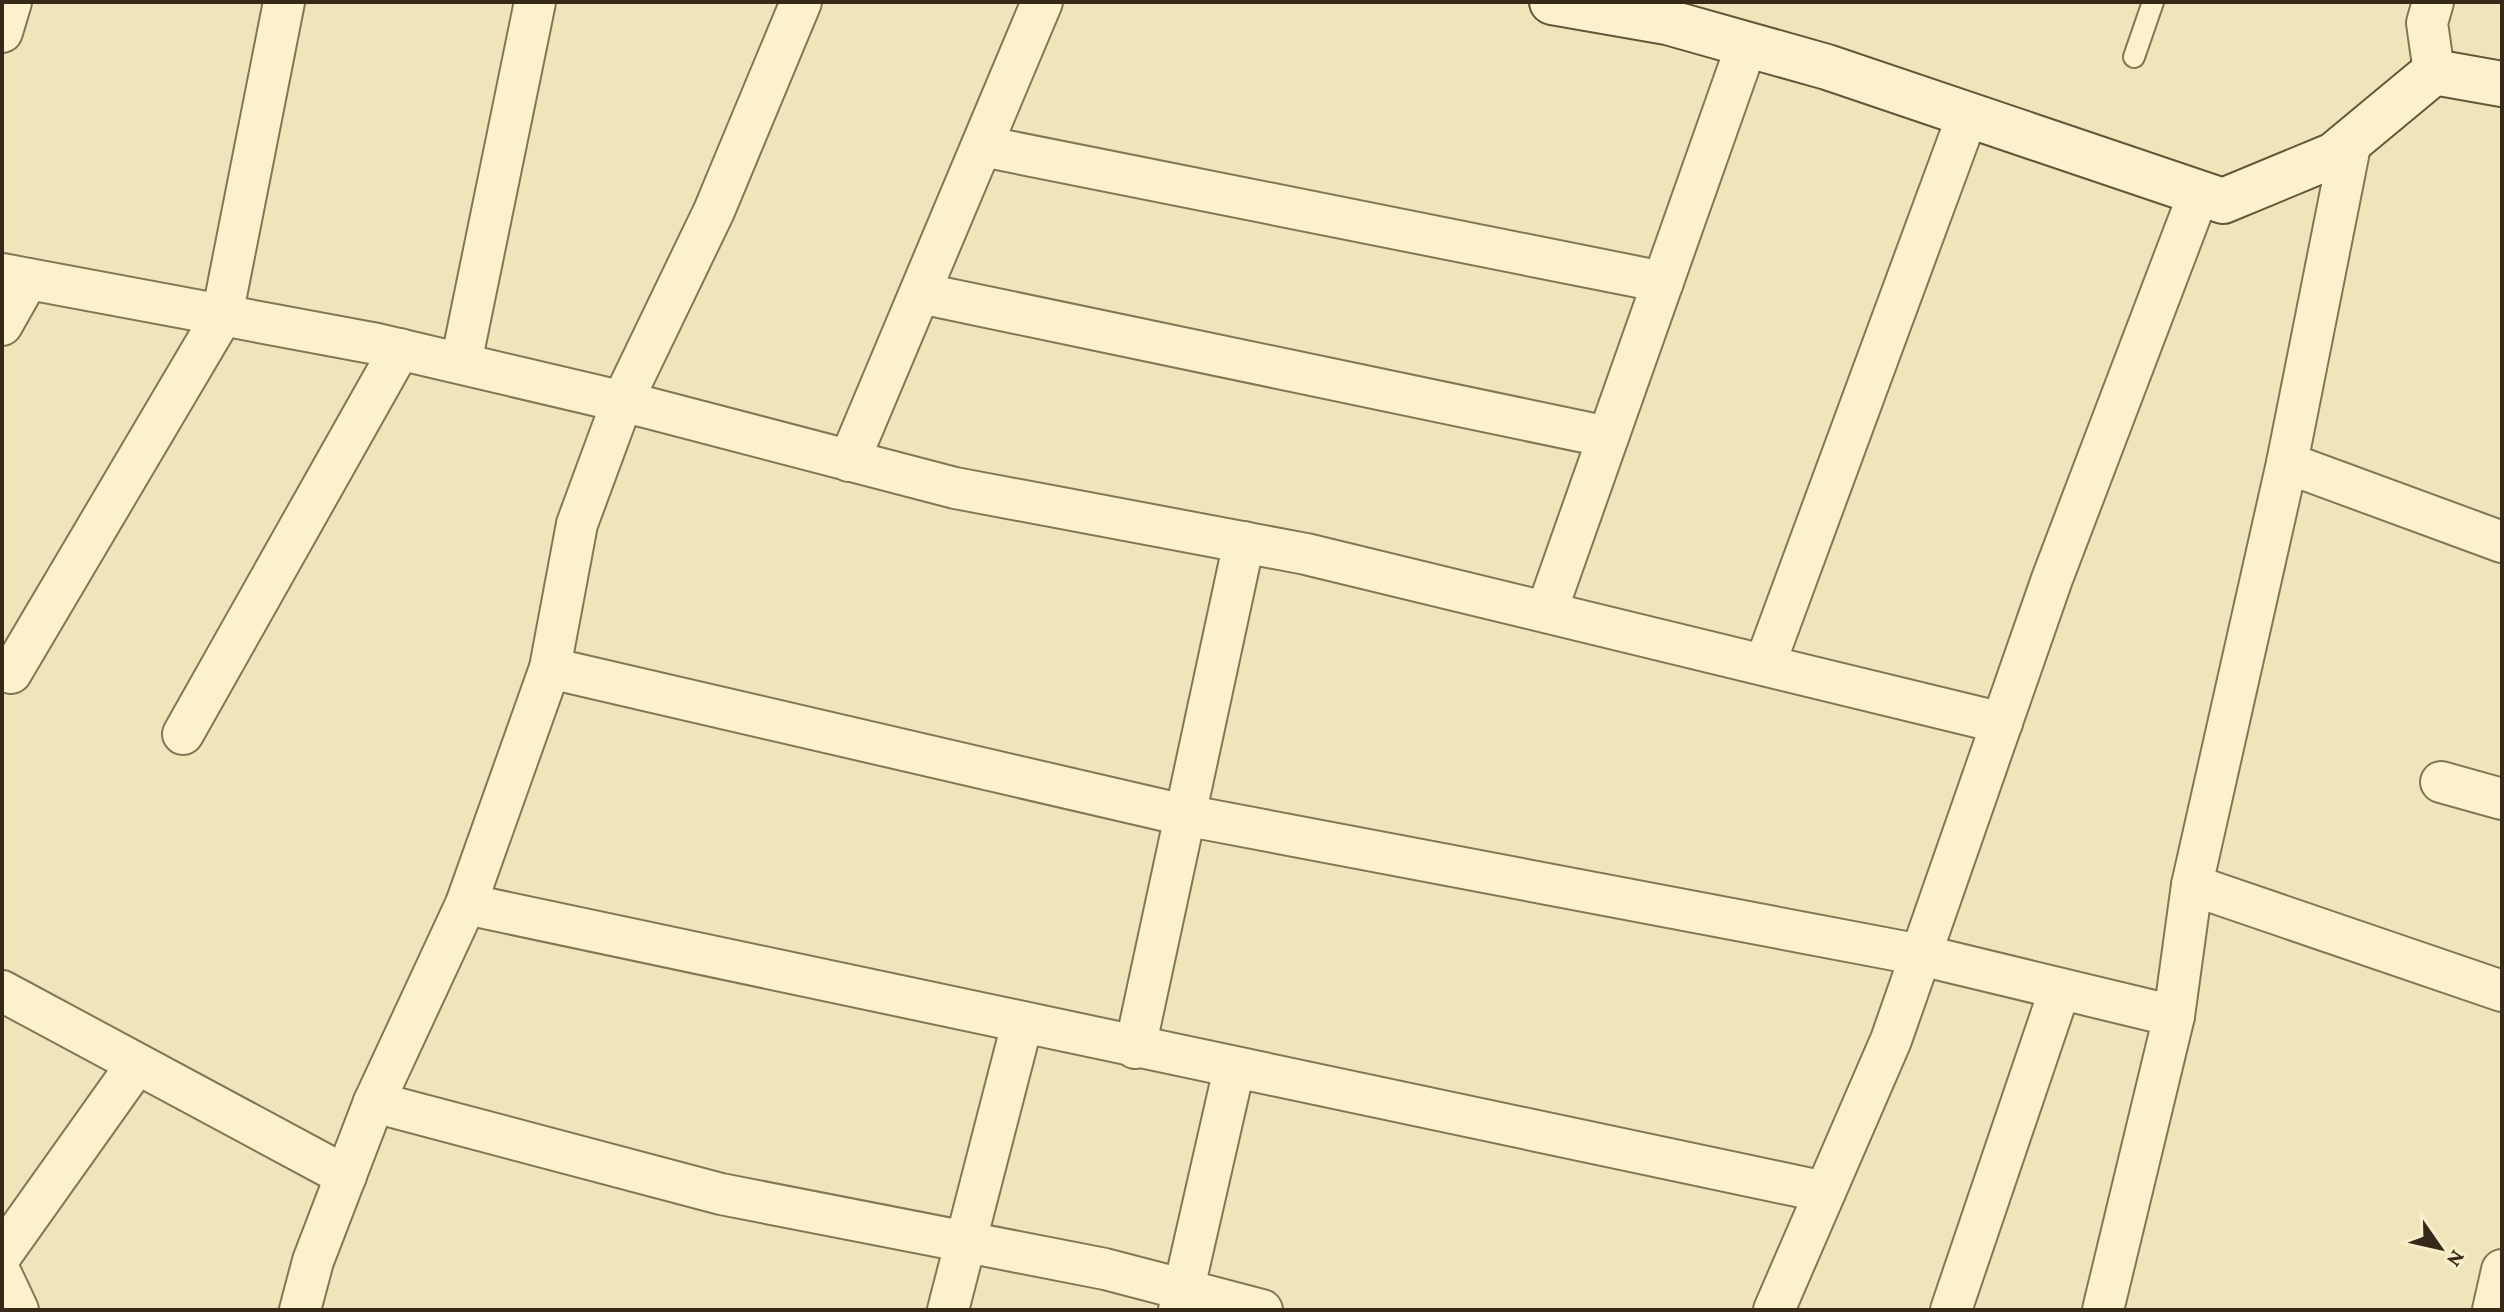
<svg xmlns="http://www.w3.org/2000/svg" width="2504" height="1312" font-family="'Crimson Pro',serif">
	<rect width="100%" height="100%" fill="#f0e5ba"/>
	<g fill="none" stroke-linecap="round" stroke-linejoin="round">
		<defs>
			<path id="lane" d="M2134 57 2153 2"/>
			<g id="street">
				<path d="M2433 2 2427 23 2434 72"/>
				<path d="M2 32 11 2"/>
				<path d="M2351 141 2287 463 2192 885 2502 991"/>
				<path d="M982 146 1663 282"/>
				<path d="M2 274 377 344 645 407 955 488 1306 554 2002 723"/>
				<path d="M920 293 1608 437"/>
				<path d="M2 325 28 279"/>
				<path d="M461 363 535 2"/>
				<path d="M849 461 1042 2"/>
				<path d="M2287 463 2502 542"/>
				<path d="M1547 610 1747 44"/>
				<path d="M1765 664 1968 114"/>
				<path d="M550 668 1184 815 1921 955 2174 1016"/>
				<path d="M11 673 222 316 284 2"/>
				<path d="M183 734 400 349"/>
				<path d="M2441 782 2502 799"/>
				<path d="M466 904 1825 1192"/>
				<path d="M2 991 346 1176"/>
				<path d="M1135 1048 1244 542"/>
				<path d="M374 1102 721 1194 1105 1269 1262 1310"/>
				<path d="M2 1254 137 1064"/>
				<path d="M2 1276 18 1310"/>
				<path d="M300 1310 313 1261 374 1102 466 904 550 668 577 524 622 402 714 211 801 2"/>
				<path d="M948 1310 1022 1024"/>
				<path d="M1179 1310 1234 1069"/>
				<path d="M1774 1310 1891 1040 2052 579 2199 193"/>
				<path d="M1951 1310 2060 989"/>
				<path d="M2103 1310 2174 1016 2192 885"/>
				<path d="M2493 1310 2502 1270"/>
			</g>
			<path id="secondary" d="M1552 2 1667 22 1827 67 2223 201 2334 155 2434 72 2502 84"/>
		</defs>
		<use href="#lane" stroke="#877453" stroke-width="24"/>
		<use href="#street" stroke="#877453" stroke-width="44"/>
		<use href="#secondary" stroke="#685537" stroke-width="48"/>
		<use href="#lane" stroke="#fbf1cd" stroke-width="20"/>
		<use href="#street" stroke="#fbf1cd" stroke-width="40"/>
		<use href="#secondary" stroke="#fbf1cd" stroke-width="44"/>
	</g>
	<rect width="2504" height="1312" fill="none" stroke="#352919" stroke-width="8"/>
	<g transform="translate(2440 1248) rotate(124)" stroke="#f7eec9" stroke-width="6" paint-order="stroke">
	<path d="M0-6L14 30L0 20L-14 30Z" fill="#352919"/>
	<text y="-12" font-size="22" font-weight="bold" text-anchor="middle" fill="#352919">N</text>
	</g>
</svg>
